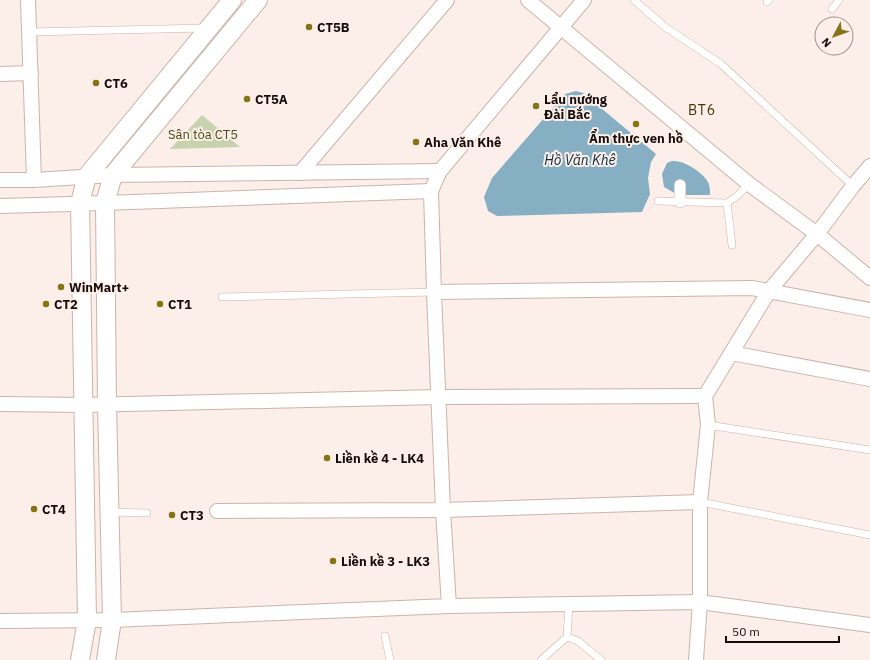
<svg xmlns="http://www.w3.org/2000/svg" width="870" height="660" font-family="'IBM Plex Sans',sans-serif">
	<rect width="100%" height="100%" fill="#fceee8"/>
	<path fill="#c8d2af" d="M202 115 240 147 170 149Z"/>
	<g fill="#86afc4">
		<path d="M576 91 583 93 656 154 651 162 648 178 650 194 642 212 497 216 488 211 484 197 492 178 565 94Z"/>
		<path d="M672 161C683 160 699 170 706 179 710 184 710 189 710 195H678L664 187 662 174 667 163Z"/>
	</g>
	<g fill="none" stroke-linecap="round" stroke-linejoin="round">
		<defs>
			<g id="service">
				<path d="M634 0 665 27 721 64 853 186"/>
				<path d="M767 2 769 0"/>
				<path d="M832 9 839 0"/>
				<path d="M29 32 205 28"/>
				<path d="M658 201 727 203 737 196 749 184"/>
				<path d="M727 203 732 245"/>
				<path d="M222 297 434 292"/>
				<path d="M708 425 870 450"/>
				<path d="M700 502 870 535"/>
				<path d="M110 512 147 513"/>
				<path d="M385 636 390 660"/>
				<path d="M567 637 578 641 601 660"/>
				<path d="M541 660 567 637 569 604"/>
			</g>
			<path id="pedestrian" d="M680 185V202"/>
			<g id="minor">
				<path d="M28 0 34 180"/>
				<path d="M528 0 749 184 817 234 870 278"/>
				<path d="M0 74 31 73"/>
				<path d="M300 173 447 0"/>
				<path d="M0 180H34L113 175 440 171"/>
				<path d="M0 206 105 203 431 191"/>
				<path d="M434 292 752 288 870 310"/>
				<path d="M731 353 870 379"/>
				<path d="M0 404 83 405 439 397 705 396"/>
				<path d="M217 511 443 510 700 502"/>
				<path d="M449 606 443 510 434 292 431 191 440 171 584 0"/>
				<path d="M0 621 112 620 449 606 700 602 870 625"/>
				<path d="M696 660 700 602V502L708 425 705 396 769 291 817 234 853 186 870 166"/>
			</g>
			<g id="tertiary">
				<path d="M80 660 87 620 80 203 87 176 232 0"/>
				<path d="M106 660 112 620 107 404 105 203 113 175 258 0"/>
			</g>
		</defs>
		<use href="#service" stroke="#cab4aa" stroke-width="8"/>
		<use href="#pedestrian" stroke="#cab4aa" stroke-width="12"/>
		<use href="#minor" stroke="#cab4aa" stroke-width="16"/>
		<use href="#tertiary" stroke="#cab4aa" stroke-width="20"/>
		<use href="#service" stroke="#fff" stroke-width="7"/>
		<use href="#pedestrian" stroke="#fff" stroke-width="11"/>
		<use href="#minor" stroke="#fff" stroke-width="14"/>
		<use href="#tertiary" stroke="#fff" stroke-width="18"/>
	</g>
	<g fill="#857314" stroke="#fceee8" stroke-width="1.5">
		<circle cx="309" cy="27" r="4"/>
		<circle cx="96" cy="83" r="4"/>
		<circle cx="247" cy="99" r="4"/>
		<circle cx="536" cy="106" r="4"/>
		<circle cx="636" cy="124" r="4"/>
		<circle cx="416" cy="142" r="4"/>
		<circle cx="61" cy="287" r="4"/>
		<circle cx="46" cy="304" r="4"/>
		<circle cx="160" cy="304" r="4"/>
		<circle cx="327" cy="458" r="4"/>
		<circle cx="34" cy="509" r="4"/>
		<circle cx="172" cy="515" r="4"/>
		<circle cx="333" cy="561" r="4"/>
	</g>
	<g text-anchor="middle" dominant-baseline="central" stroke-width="4" stroke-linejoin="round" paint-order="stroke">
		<g font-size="13" font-weight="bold" fill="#140c09" stroke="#fceee8" text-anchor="start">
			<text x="317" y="27">CT5B</text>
			<text x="104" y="83">CT6</text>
			<text x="255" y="99">CT5A</text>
			<text x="544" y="99">Lẩu nướng<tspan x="544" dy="15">Đài Bắc</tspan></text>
			<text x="636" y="138" text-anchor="middle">Ẩm thực ven hồ</text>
			<text x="424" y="142">Aha Văn Khê</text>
			<text x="69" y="287">WinMart+</text>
			<text x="54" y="304">CT2</text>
			<text x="168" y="304">CT1</text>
			<text x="335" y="458">Liền kề 4 - LK4</text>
			<text x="42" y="509">CT4</text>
			<text x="180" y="515">CT3</text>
			<text x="341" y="561">Liền kề 3 - LK3</text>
		</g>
		<g font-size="13" fill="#434f13" stroke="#fceee8">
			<text x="203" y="134">Sân tòa CT5</text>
		</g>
		<g font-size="14" letter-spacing="1" fill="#40370c" stroke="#fceee8">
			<text x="702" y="110">BT6</text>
		</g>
		<g font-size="14" font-style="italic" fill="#092e3e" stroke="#fceee8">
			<text x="580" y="160">Hồ Văn Khê</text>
		</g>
	</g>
	<g transform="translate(834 36) rotate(229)"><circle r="19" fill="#fceee8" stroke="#9f948f"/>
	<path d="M0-3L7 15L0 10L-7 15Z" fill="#857314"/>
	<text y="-6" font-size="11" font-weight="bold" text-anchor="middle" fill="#140c09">N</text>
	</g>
	<path d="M726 636v6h113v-6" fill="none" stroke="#140c09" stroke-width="2"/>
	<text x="732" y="636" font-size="12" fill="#140c09" stroke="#fceee8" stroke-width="3" paint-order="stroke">50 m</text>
</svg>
